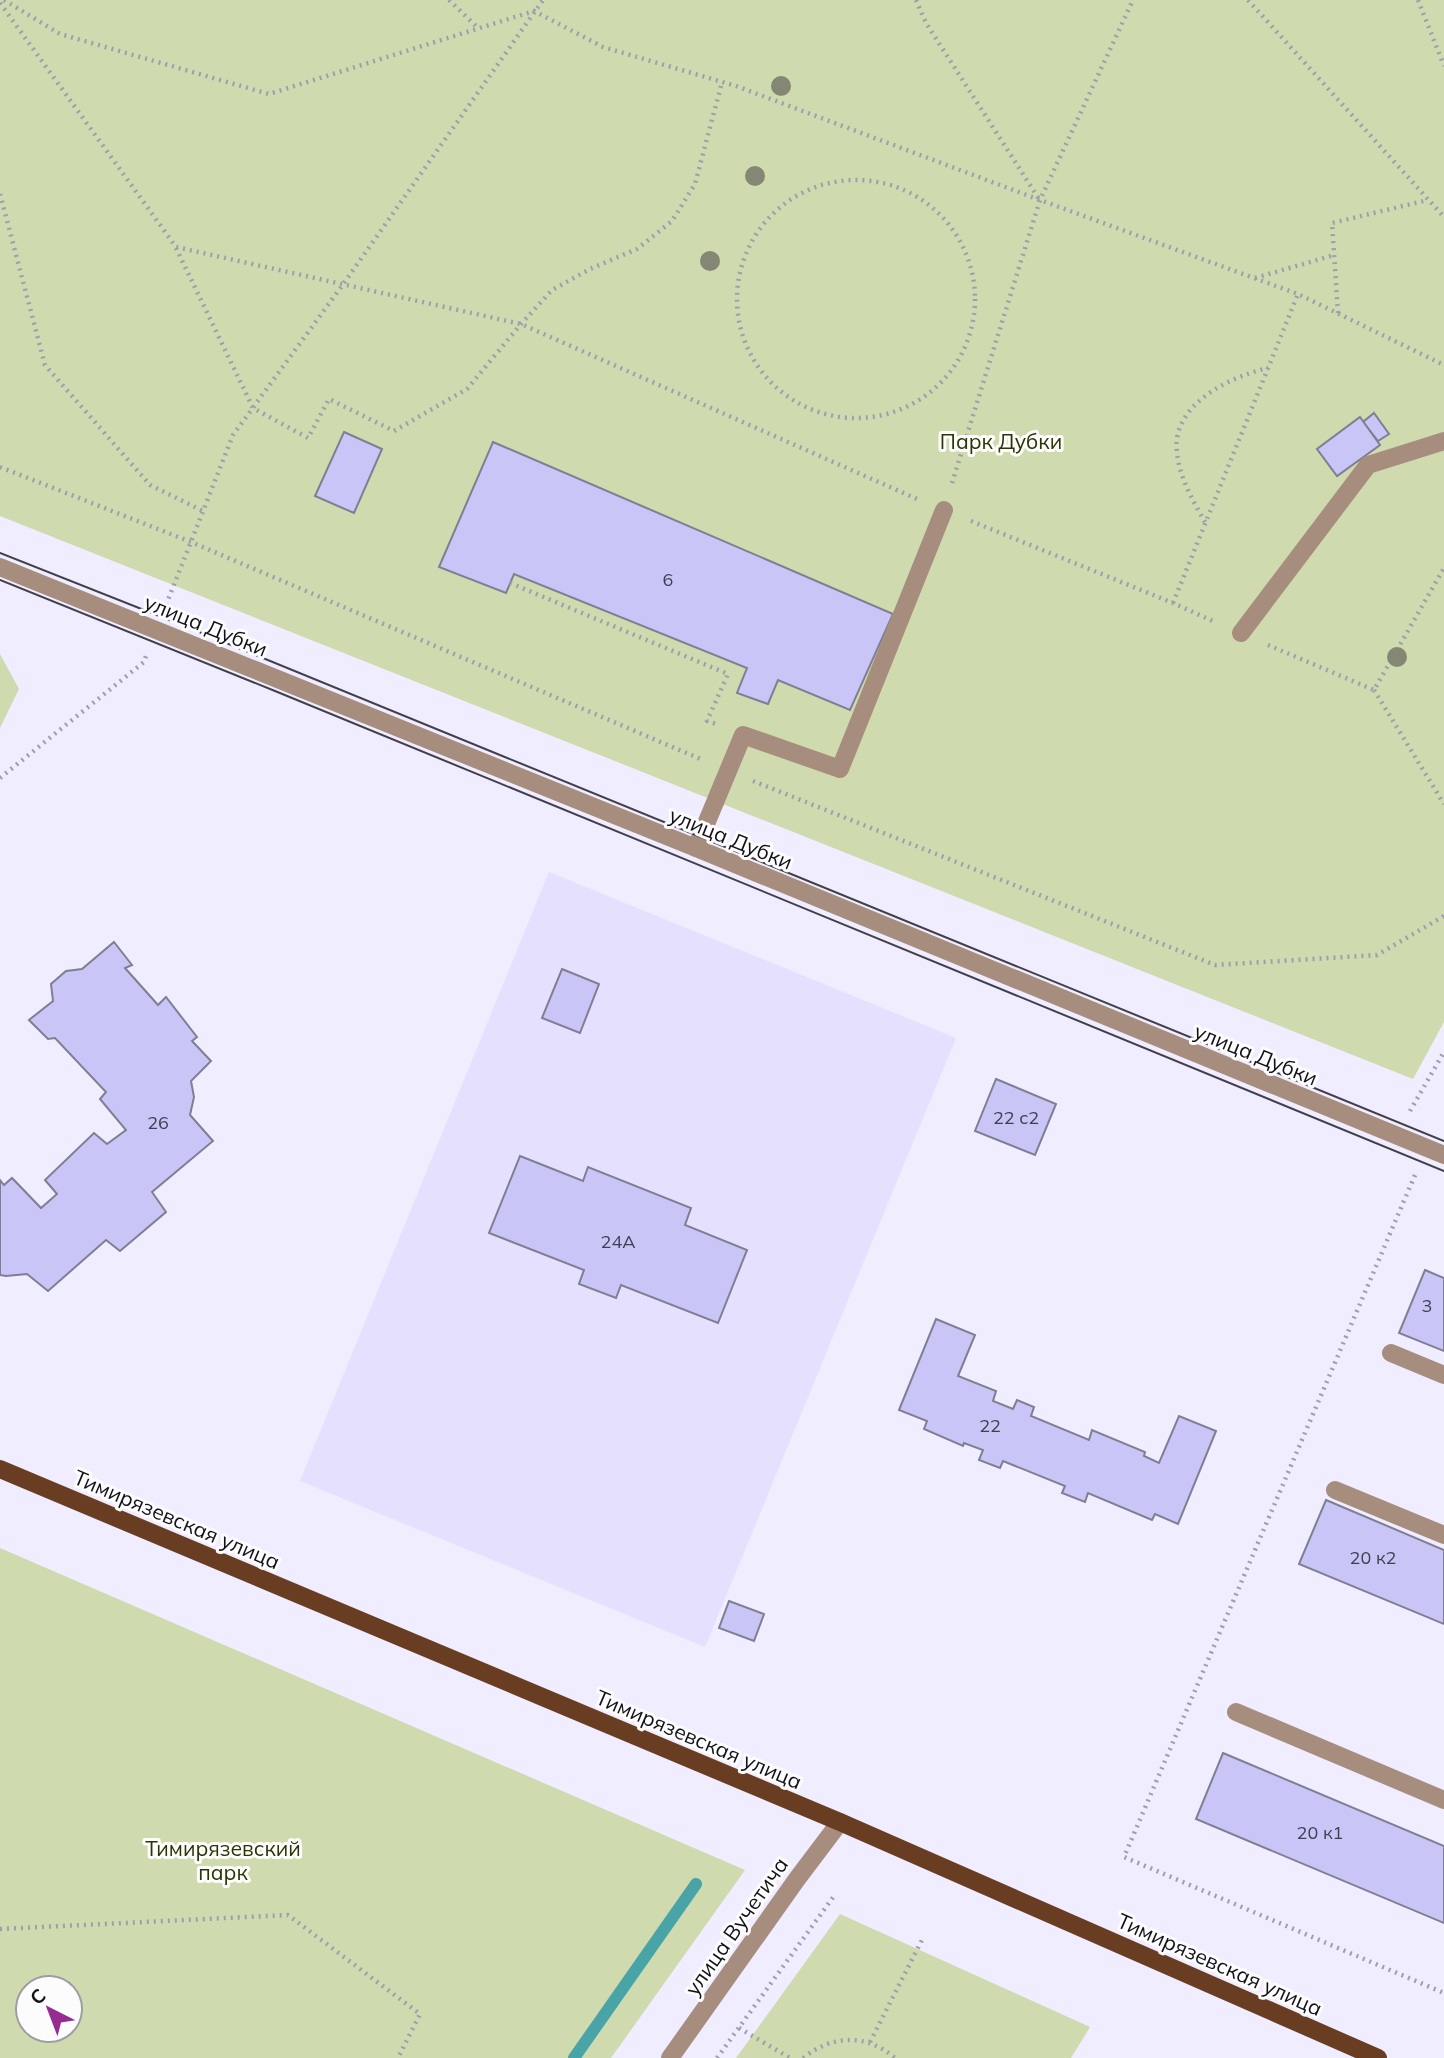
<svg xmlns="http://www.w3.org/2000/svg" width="1444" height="2058" font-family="Mulish,sans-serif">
	<rect width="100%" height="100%" fill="#efedff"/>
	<path fill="#e5e0fe" d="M549 872 956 1038 705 1647 300 1481Z"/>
	<g fill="#cfdaaf" fill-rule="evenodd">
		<path d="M0 0H1444V1022L1413 1079 0 516Z"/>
		<path d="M0 654 19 689 0 728Z"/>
		<path d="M0 1548 745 1870 611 2058H0ZM28 1988H70V2030H28Z"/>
		<path d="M840 1914 1090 2027 1071 2058H736Z"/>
	</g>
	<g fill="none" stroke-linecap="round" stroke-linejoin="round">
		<path stroke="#49a4a7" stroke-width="12" d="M574 2058 696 1884"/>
	</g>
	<g fill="#c9c6f7" stroke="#7f7e92" stroke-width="2">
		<path d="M1374 413 1389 434 1378 441 1363 422Z"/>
		<path d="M1360 417 1380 445 1337 476 1317 449Z"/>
		<path d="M344 432 382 449 354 513 315 496Z"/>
		<path d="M493 442 893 614 850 710 778 680 768 704 737 693 747 668 514 574 506 593 439 567Z"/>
		<path d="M114 942 132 965 125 968 158 1005 166 997 197 1037 192 1041 211 1061 191 1081 194 1097 190 1115 213 1141 152 1192 166 1212 120 1251 106 1240 48 1291 27 1274 6 1276 0 1275V1180L4 1185 12 1178 41 1208 57 1194 45 1180 94 1133 107 1144 126 1130 100 1099 106 1092 55 1038 48 1039 29 1020 53 1001 51 984 66 971 82 969Z"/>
		<path d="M562 969 599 984 580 1033 542 1018Z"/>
		<path d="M996 1079 1056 1104 1035 1155 975 1131Z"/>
		<path d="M520 1156 583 1181 588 1167 691 1208 685 1225 747 1250 718 1323 621 1285 616 1298 579 1284 584 1270 489 1233Z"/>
		<path d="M1425 1270 1444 1278V1351L1399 1333Z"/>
		<path d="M936 1319 975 1335 958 1376 996 1391 993 1401 1013 1409 1017 1400 1034 1407 1031 1416 1089 1440 1092 1430 1145 1452 1144 1456 1159 1463 1179 1416 1216 1431 1178 1524 1155 1514 1152 1520 1088 1493 1085 1502 1062 1493 1065 1486 1003 1461 1000 1468 979 1460 983 1450 964 1443 963 1446 924 1429 927 1421 899 1410Z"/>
		<path d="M1326 1500 1444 1550V1624L1299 1564Z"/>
		<path d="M729 1601 764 1614 754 1641 719 1628Z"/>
		<path d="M1223 1753 1444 1846V1923L1196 1819Z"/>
	</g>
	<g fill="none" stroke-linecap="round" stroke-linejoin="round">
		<g stroke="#a09eac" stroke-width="4.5" stroke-dasharray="2 5" stroke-linecap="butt">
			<path d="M4 0 60 34 269 94 534 11 603 47 736 86 1040 200 1298 294 1444 365"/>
			<path d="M449 0 478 28"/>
			<path d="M916 0 926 23 1039 199"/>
			<path d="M1248 0 1444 217"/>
			<path d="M1418 0 1444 66"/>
			<path d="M0 3 176 247 521 324 917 499"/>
			<circle cx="856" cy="299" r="119"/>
			<path d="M0 194 45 365 150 485 203 511"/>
			<path d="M176 248 253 408 308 438 329 399 394 431 467 389 521 324 552 290 590 269 637 249 672 221 695 184 722 82"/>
			<path d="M1255 278 1334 255"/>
			<path d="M1338 313 1332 223 1428 200"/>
			<path d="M0 467 191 542 703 760"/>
			<path d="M952 483 1040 200 1133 0"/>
			<path d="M971 521 1173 603 1215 622"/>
			<path d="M1205 522C1193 501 1179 477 1177 452 1171 405 1229 377 1268 368"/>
			<path d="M510 583 728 674 707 721 716 724"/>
			<path d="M1173 603 1298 294"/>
			<path d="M166 605 233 435 344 283 543 0"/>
			<path d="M1268 645 1374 690 1444 568"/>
			<path d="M1374 690 1444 804"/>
			<path d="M0 778 144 662 146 656"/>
			<path d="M753 781 1215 965 1377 955 1444 916"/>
			<path d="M1410 1111 1444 1052"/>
			<path d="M1415 1175 1124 1857 1444 1993"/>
			<path d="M0 1929 288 1915 420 2014 398 2058"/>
			<path d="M739 2028 790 2058"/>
			<path d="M870 2042 924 1936"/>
			<path d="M717 2058 834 1896"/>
			<path d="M803 2058C832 2035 866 2033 895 2058"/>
		</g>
		<g stroke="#a78d7e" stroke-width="18">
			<path d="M0 567 696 848 1444 1155"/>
			<path d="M1241 633 1368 465 1444 441"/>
			<path d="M696 848 743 735 840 769 944 510"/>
			<path d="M1391 1353 1444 1375"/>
			<path d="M1335 1490 1444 1535"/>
			<path d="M1236 1712 1444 1800"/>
			<path d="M670 2058 797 1879 840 1822"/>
		</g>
		<path stroke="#683d21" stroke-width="18" d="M0 1469 840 1822 1378 2058"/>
		<g stroke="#414049" stroke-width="2">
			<path d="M0 553 187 627 1444 1141"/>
			<path d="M0 580 275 691 1444 1171"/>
		</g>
	</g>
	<g fill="#838774">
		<circle cx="781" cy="86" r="10"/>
		<circle cx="755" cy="176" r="10"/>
		<circle cx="710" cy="261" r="10"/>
		<circle cx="1397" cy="657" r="10"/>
	</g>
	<g text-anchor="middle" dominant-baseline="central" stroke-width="6" stroke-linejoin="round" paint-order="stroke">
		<g font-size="18" fill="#403e50">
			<text x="668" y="579">6</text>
			<text x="1016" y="1117">22 с2</text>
			<text x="158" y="1122">26</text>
			<text x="618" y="1241">24А</text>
			<text x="1427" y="1305">3</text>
			<text x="990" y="1425">22</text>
			<text x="1373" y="1557">20 к2</text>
			<text x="1320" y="1832">20 к1</text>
		</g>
		<g font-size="21" fill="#2b3403" stroke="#fcfcfc">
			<text x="1001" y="441">Парк Дубки</text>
			<text x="223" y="1848">Тимирязевский<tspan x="223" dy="24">парк</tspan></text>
		</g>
		<g font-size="21" fill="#121118" stroke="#fcfcfc">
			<text transform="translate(206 625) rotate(22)">улица Дубки</text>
			<text transform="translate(731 838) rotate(22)">улица Дубки</text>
			<text transform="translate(1256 1054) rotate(22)">улица Дубки</text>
			<text transform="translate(177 1519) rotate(23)">Тимирязевская улица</text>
			<text transform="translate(699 1739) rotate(23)">Тимирязевская улица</text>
			<text transform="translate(736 1926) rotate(-55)">улица Вучетича</text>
			<text transform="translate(1220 1964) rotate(24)">Тимирязевская улица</text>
		</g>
	</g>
	<g transform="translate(49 2009) rotate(318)"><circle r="33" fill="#fcfcfc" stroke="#9e9ea1" stroke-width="2"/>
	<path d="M0-5L12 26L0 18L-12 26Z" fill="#952c90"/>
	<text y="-10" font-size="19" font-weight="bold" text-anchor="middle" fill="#121118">С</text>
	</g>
</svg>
